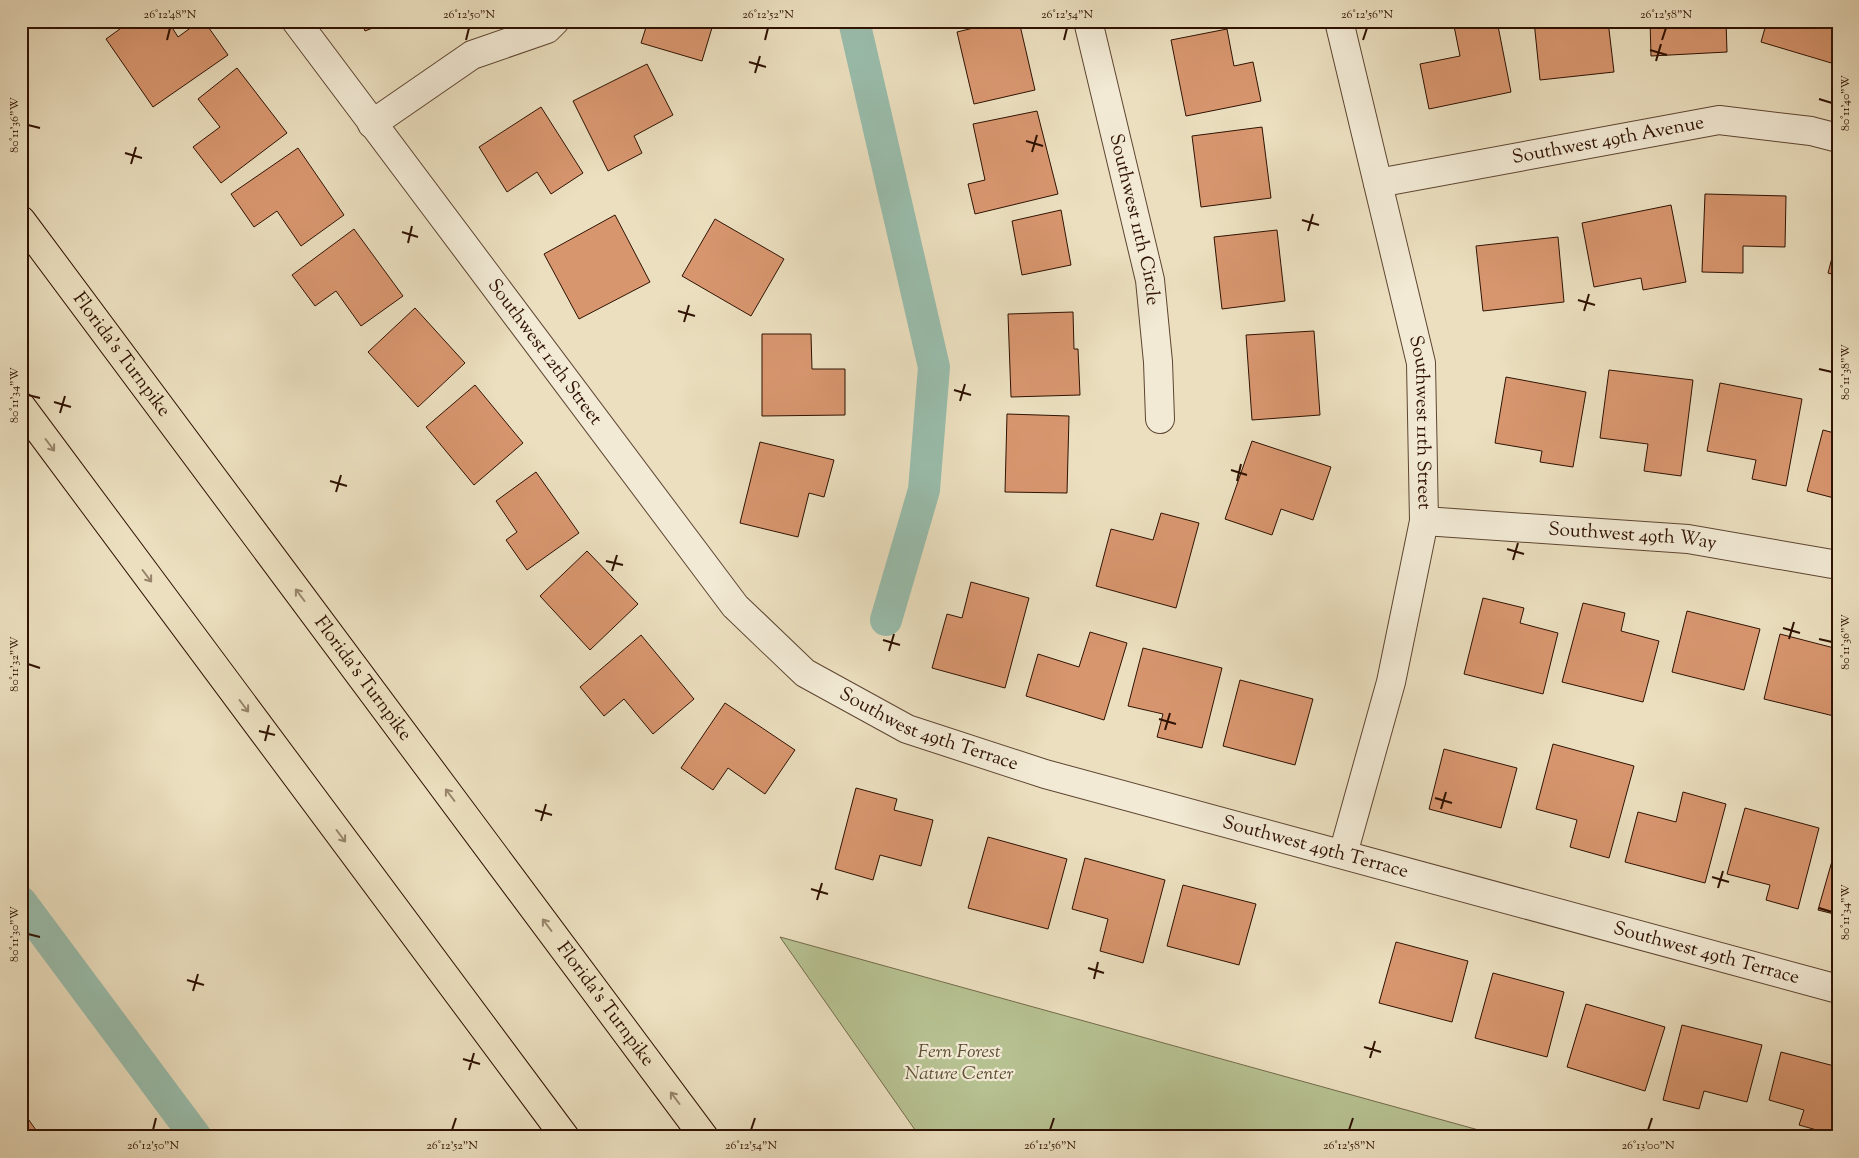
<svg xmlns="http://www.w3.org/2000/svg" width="1859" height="1158" font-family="'Sorts Mill Goudy',serif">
	<rect width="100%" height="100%" fill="#ebdfbf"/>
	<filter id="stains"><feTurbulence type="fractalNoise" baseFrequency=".004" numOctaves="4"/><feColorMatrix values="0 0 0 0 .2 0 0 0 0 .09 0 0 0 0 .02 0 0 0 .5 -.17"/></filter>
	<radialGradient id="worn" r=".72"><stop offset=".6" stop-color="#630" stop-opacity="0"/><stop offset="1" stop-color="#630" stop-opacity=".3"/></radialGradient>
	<path fill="#b7c292" stroke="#736a4a" d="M780 937 1504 1137H920Z"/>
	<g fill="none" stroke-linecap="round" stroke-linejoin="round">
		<g stroke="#99bdac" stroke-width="32">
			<path d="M854 21 934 367 924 490 886 620"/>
			<path d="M21 902 196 1137"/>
		</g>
	</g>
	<g fill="#d8966f" stroke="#2f1202">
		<path d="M131 21H168L178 37 200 21H204L228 55 153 107 106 39Z"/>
		<path d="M361 21H390L365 31Z"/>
		<path d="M648 21H714L702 61 641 43Z"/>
		<path d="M1002 21H1019L1035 90 974 104 957 32Z"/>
		<path d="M1453 21H1497L1511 92 1429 109 1420 64 1460 56Z"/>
		<path d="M1534 21H1608L1614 72 1540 80Z"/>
		<path d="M1650 21H1726L1727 52 1651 56Z"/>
		<path d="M1767 21H1838V65L1761 42Z"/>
		<path d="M1227 29 1234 66 1253 62 1261 101 1186 116 1171 40Z"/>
		<path d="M647 64 673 115 634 136 642 153 608 171 573 101Z"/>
		<path d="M237 68 287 133 221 183 193 147 220 127 198 99Z"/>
		<path d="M541 107 583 173 551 194 537 172 507 192 479 147Z"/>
		<path d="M1037 111 1058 194 975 214 968 184 985 180 973 124Z"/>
		<path d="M1262 127 1271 198 1201 207 1192 136Z"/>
		<path d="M298 148 344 215 301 246 277 211 254 227 231 194Z"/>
		<path d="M1705 194 1786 196 1785 247 1743 246V273L1702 272Z"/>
		<path d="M1671 205 1686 282 1643 290 1641 278 1594 287 1582 223Z"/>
		<path d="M1061 210 1071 265 1022 275 1012 221Z"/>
		<path d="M615 215 650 282 579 319 544 254Z"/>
		<path d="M715 219 784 259 751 316 682 276Z"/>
		<path d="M354 229 403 296 361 326 336 291 315 306 292 275Z"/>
		<path d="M1277 230 1285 301 1222 309 1214 237Z"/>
		<path d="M1838 235V276L1828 273Z"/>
		<path d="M1558 237 1564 302 1483 311 1476 246Z"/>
		<path d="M415 308 465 363 418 407 368 352Z"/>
		<path d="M1073 312 1074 349H1078L1080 395 1011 397 1008 314Z"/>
		<path d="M1314 331 1320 415 1252 420 1246 335Z"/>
		<path d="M762 334H811L812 369H845V415L762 416Z"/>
		<path d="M1609 370 1693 380 1681 476 1644 471 1648 444 1600 438Z"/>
		<path d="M1506 377 1586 392 1573 467 1540 462 1542 451 1495 443Z"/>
		<path d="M1720 383 1802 399 1786 486 1752 479 1756 460 1707 451Z"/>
		<path d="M475 385 523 443 474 485 426 427Z"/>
		<path d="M1007 414 1069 416 1067 493 1005 492Z"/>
		<path d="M1823 430 1838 434V499L1807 491Z"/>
		<path d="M1252 441 1331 467 1313 520 1281 509 1272 535 1225 519Z"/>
		<path d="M760 442 834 460 824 497 809 493 798 537 740 523Z"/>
		<path d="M536 472 579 533 527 570 506 540 517 532 496 501Z"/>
		<path d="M1161 513 1199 523 1176 608 1096 586 1111 529 1153 540Z"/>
		<path d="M587 551 638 604 590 650 540 596Z"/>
		<path d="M971 582 1029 598 1005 688 932 668 947 614 962 618Z"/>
		<path d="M1483 598 1524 608 1520 623 1558 633 1543 694 1464 674Z"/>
		<path d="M1583 603 1625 613 1621 631 1659 641 1643 702 1562 682Z"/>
		<path d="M1687 611 1760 629 1744 690 1672 672Z"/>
		<path d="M1090 632 1127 643 1104 720 1026 696 1038 654 1079 667Z"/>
		<path d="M1780 634 1838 649V717L1764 699Z"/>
		<path d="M641 635 694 699 653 734 624 699 604 716 580 687Z"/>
		<path d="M1143 648 1222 668 1202 748 1157 737 1163 714 1128 706Z"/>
		<path d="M1240 680 1313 699 1295 765 1223 746Z"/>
		<path d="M725 703 795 750 765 794 728 768 713 790 681 768Z"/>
		<path d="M1553 744 1634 766 1609 858 1570 847 1577 820 1536 809Z"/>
		<path d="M1444 749 1517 768 1501 828 1429 809Z"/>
		<path d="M856 788 897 799 894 810 933 820 921 866 880 855 873 880 835 869Z"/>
		<path d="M1683 792 1726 804 1705 883 1625 862 1638 812 1676 822Z"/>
		<path d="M1745 808 1819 828 1798 909 1766 900 1770 885 1727 874Z"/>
		<path d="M988 837 1067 859 1048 929 968 908Z"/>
		<path d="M1838 840V915L1818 910Z"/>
		<path d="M1085 858 1165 880 1143 963 1100 951 1108 919 1072 909Z"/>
		<path d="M1183 885 1256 904 1239 965 1167 946Z"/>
		<path d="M1396 942 1468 961 1452 1022 1379 1003Z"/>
		<path d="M1493 973 1564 992 1547 1057 1475 1038Z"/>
		<path d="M1586 1004 1665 1027 1645 1091 1567 1067Z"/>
		<path d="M1682 1025 1762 1045 1747 1102 1704 1091 1699 1109 1663 1100Z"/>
		<path d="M1781 1052 1838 1067V1136L1799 1125 1804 1110 1769 1100Z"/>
		<path d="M21 1109 41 1137H21Z"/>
	</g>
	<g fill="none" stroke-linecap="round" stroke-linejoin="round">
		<defs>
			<g id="street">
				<path id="s1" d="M296 21 735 606 805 673 907 729 1045 774 1838 989"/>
				<path id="s2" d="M1088 21 1150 280 1158 362 1160 419"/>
				<path id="s3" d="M1339 21 1421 363 1424 521 1391 682 1343 854"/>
				<path d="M372 124 472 55 547 29 555 21"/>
				<path id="s4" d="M1378 183 1719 120 1811 131 1838 138"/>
				<path id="s5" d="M1424 521 1688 539 1838 565"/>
			</g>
			<g id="highway">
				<path id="s6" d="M21 220 704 1137"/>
				<path d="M21 406 565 1137"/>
			</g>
		</defs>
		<use href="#street" stroke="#5e4531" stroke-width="30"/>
		<use href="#highway" stroke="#2f1202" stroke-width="30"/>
		<use href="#street" stroke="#f2ead5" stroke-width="28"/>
		<use href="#highway" stroke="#ebdfbf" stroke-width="28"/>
	</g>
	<defs><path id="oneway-shaft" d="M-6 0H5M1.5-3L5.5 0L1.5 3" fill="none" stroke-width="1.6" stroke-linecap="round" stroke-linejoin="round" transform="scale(1.25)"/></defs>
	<g stroke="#96836a">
		<use href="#oneway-shaft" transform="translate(50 445) rotate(53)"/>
		<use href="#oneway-shaft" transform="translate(147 576) rotate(53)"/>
		<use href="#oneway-shaft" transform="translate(300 595) rotate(-127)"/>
		<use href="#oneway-shaft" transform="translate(244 706) rotate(53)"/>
		<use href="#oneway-shaft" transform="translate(450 795) rotate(-127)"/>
		<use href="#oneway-shaft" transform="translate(341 836) rotate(53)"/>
		<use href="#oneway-shaft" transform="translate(547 925) rotate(-127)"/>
		<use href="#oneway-shaft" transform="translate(675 1098) rotate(-127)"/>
	</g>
	<path fill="none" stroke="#2f1202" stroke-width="2" d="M167 40 170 28M466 40 469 28M765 40 768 28M1064 40 1067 28M1363 40 1367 28M1662 40 1666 28M1650 50 1667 55M1656 61 1661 44M749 62 766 67M755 73 760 56M1819 99 1832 103M28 125 40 128M1026 141 1043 146M1032 152 1037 135M125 153 142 158M131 164 136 147M1302 220 1319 225M1308 231 1313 214M402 232 418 237M408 243 412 226M1578 300 1595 305M678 311 695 316M1584 311 1589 294M684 322 689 305M1819 369 1832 372M954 390 971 395M28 395 40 398M960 401 965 384M54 402 71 407M60 413 65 396M1231 470 1247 475M330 481 347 486M1237 481 1241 464M336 492 341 475M1507 549 1524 554M1513 560 1518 543M606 561 623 565M612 571 617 555M1783 628 1800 633M1789 639 1794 622M1819 639 1832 642M883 640 900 645M889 651 894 634M28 664 40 668M1159 719 1176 724M1165 730 1170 713M259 731 275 735M265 741 269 725M1435 798 1452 803M1441 809 1446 792M535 810 552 815M541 821 546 804M1712 877 1729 882M1718 888 1723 871M811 889 828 894M817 900 822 883M1819 908 1832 912M28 934 40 937M1088 968 1104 973M1094 979 1098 962M187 980 204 985M193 991 198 974M1364 1047 1381 1052M1370 1058 1375 1041M463 1059 480 1064M469 1070 474 1053M153 1130 156 1118M452 1130 456 1118M751 1130 755 1118M1050 1130 1054 1118M1349 1130 1353 1118M1648 1130 1652 1118"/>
	<g text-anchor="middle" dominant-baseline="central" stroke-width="4.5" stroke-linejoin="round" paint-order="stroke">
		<g font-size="19" fill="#2f1202" stroke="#f2ead5">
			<text stroke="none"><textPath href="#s4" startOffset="234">Southwest 49th Avenue</textPath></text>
			<text stroke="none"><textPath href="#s2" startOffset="204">Southwest 11th Circle</textPath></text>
			<text stroke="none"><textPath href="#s1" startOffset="414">Southwest 12th Street</textPath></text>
			<text stroke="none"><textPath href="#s6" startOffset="168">Florida's Turnpike</textPath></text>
			<text stroke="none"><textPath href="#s3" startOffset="411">Southwest 11th Street</textPath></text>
			<text stroke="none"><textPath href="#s5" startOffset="209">Southwest 49th Way</textPath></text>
			<text stroke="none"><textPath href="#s6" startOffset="572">Florida's Turnpike</textPath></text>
			<text stroke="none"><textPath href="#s1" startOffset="965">Southwest 49th Terrace</textPath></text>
			<text stroke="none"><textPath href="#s1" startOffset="1370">Southwest 49th Terrace</textPath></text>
			<text stroke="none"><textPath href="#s1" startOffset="1775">Southwest 49th Terrace</textPath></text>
			<text stroke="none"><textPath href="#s6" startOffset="978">Florida's Turnpike</textPath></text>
		</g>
		<g font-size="19" font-style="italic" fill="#5f5034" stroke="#f2ead5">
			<text x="959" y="1052">Fern Forest<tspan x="959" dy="22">Nature Center</tspan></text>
		</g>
	</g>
	<rect width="1859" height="1158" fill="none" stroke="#ebdfbf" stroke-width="55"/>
	<rect x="28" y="28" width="1804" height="1102" fill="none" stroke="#2f1202" stroke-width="2"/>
	<g font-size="12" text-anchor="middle" fill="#2f1202">
		<text x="170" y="18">26°12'48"N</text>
		<text x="469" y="18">26°12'50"N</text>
		<text x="768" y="18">26°12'52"N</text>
		<text x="1067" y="18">26°12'54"N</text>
		<text x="1367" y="18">26°12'56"N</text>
		<text x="1666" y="18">26°12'58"N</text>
		<text transform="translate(1845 103) rotate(-90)" y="4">80°11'40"W</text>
		<text transform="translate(14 125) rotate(-90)" y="4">80°11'36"W</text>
		<text transform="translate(1845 372) rotate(-90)" y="4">80°11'38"W</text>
		<text transform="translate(14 395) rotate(-90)" y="4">80°11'34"W</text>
		<text transform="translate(1845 642) rotate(-90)" y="4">80°11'36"W</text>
		<text transform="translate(14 664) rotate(-90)" y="4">80°11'32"W</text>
		<text transform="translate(1845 912) rotate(-90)" y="4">80°11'34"W</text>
		<text transform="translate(14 934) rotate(-90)" y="4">80°11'30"W</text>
		<text x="153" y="1149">26°12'50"N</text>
		<text x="452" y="1149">26°12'52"N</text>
		<text x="751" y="1149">26°12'54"N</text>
		<text x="1050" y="1149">26°12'56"N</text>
		<text x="1349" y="1149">26°12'58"N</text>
		<text x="1648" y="1149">26°13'00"N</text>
	</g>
	<rect width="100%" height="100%" filter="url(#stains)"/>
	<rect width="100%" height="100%" fill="url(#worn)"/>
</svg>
